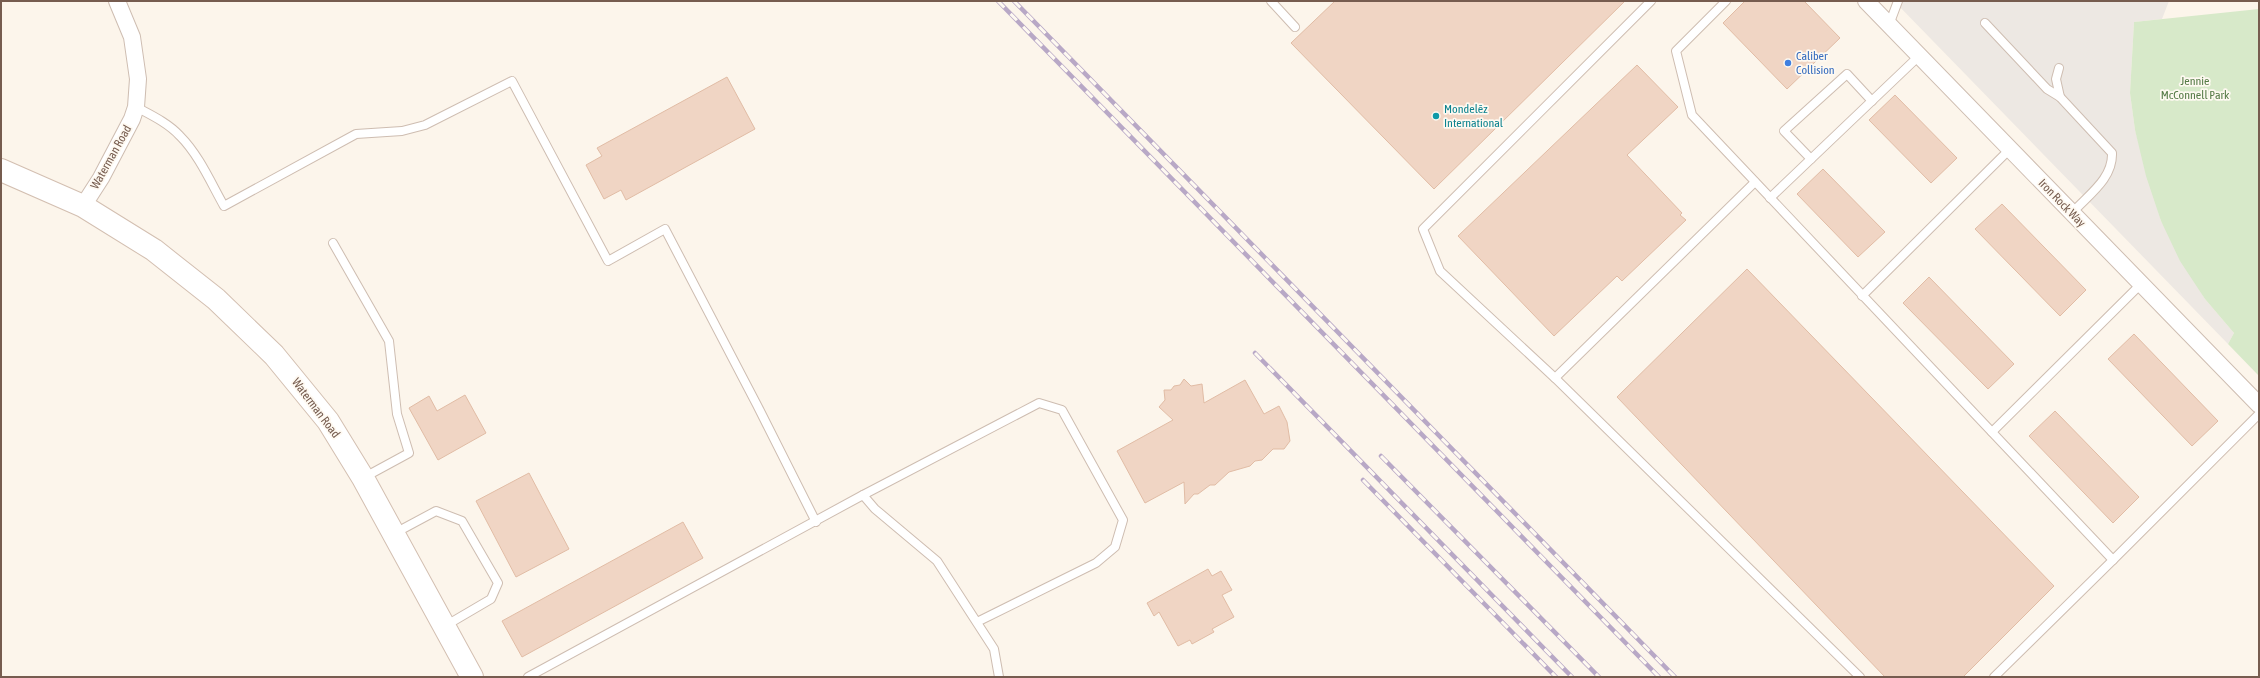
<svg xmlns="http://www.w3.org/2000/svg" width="2260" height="678" font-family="'Asap Condensed',sans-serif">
	<rect width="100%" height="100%" fill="#fcf5eb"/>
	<path fill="#ede8e3" d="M1894 1H2169L2162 19 2134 22 2130 93 2135 130 2161 221 2205 299 2234 333 2228 344Z"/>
	<path fill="#d7e9c9" d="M2259 9V376L2228 344 2234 333 2205 299 2180 261 2161 221 2146 176 2135 130 2130 93 2134 22Z"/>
	<g fill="#f0d5c4" stroke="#e1bca5">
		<path d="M1335 1H1625L1434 189 1291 43Z"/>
		<path d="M1745 1H1804L1840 38 1787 89 1723 23Z"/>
		<path d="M1637 65 1678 107 1627 155 1682 213 1680 215 1686 220 1622 281 1617 276 1554 336 1458 236Z"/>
		<path d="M727 77 755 129 626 200 621 190 604 199 586 165 602 156 597 148Z"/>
		<path d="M1895 95 1957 158 1931 183 1869 120Z"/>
		<path d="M1823 169 1885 232 1858 257 1797 194Z"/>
		<path d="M2002 204 2086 290 2060 316 1975 229Z"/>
		<path d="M1747 269 2054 586 1963 677H1885L1617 397Z"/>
		<path d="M1929 277 2014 364 1988 389 1903 303Z"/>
		<path d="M2134 334 2218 421 2192 446 2108 359Z"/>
		<path d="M1184 379 1191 386 1202 384 1204 403 1245 380 1264 414 1279 406 1287 422 1290 441 1284 449H1273L1262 460 1255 461 1250 466 1229 472 1215 485H1210L1198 494H1194L1185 504 1184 482 1145 503 1117 451 1173 420 1159 407 1165 400 1164 390H1171L1174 386 1180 385Z"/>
		<path d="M465 395 486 433 438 460 409 408 429 396 437 411Z"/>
		<path d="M2055 411 2139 497 2113 523 2029 436Z"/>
		<path d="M529 473 569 549 516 577 476 501Z"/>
		<path d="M683 522 703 558 522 657 502 621Z"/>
		<path d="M1208 569 1212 576 1221 571 1232 590 1222 595 1234 617 1212 629 1214 632 1192 644 1190 640 1178 646 1159 612 1154 616 1147 603Z"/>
	</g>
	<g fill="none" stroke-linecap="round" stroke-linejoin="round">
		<defs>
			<g id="service">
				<path d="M1271 1 1295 27"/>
				<path d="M1651 1 1423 229 1440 271 1555 378 1755 182"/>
				<path d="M1726 1 1676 51 1692 115 2113 560 2259 414"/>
				<path d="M1985 23 2047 89 2060 97 2112 153C2113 179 2088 195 2072 213"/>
				<path d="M1889 25 1898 1"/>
				<path d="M2059 68 2056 79 2060 97"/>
				<path d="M136 107C151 115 168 123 180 136 199 155 211 183 224 206L356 134 402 131 425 125 512 81 608 261 665 229 757 405 816 522"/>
				<path d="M1811 159 1784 131 1847 74 1872 101"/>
				<path d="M1770 198 1919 56"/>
				<path d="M333 243 389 341 397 414 409 453 363 478"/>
				<path d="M1862 296 2010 149"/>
				<path d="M1555 378 1860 677"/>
				<path d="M1992 432 2141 284"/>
				<path d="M863 495 1039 403 1062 410 1123 520 1115 547 1096 563 977 622"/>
				<path d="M395 533 436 511 462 521 498 583 491 599 445 626"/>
				<path d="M528 677 863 495 875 509 937 561 994 649 999 677"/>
				<path d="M1994 677 2113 560"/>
			</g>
			<g id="minor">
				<path d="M1866 1 2259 405"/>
				<path d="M83 206 101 178 132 119 136 107 138 79 132 37 117 1"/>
			</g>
			<path id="secondary" d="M1 170 83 206 154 250 216 299 274 355 328 421 363 478 472 677"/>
		</defs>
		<use href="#service" stroke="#cebdb1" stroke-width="10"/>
		<use href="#minor" stroke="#cebdb1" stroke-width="18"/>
		<use href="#secondary" stroke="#d3bfb1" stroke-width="24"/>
		<use href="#service" stroke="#fff" stroke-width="8"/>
		<use href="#minor" stroke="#fff" stroke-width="16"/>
		<use href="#secondary" stroke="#fff" stroke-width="22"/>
		<defs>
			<g id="rail">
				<path d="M998 1 1659 677"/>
				<path d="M1014 1 1675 677"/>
				<path d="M1255 353 1572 677"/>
				<path d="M1381 456 1599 677"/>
				<path d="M1363 480 1556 677"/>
			</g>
		</defs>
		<use href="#rail" stroke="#b8a8c6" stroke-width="4.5"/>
		<use href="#rail" stroke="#fef9f1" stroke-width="3" stroke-dasharray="9" stroke-linecap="butt"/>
	</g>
	<circle fill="#3f7fe0" stroke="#fef9f1" stroke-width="1.5" cx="1788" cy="63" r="4"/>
	<circle fill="#0f9aa8" stroke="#fef9f1" stroke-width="1.5" cx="1436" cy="116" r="4"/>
	<g text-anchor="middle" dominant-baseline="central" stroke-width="3.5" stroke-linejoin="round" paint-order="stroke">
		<g font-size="12" fill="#366cbe" stroke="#fef9f1" text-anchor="start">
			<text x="1796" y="56">Caliber<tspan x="1796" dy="14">Collision</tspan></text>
		</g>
		<g font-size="12" fill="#567b47" stroke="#fef9f1">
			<text x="2195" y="81">Jennie<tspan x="2195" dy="14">McConnell Park</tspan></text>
		</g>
		<g font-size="12" fill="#0d838f" stroke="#fef9f1" text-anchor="start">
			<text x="1444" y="109">Mondelēz<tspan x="1444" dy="14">International</tspan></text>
		</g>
		<g font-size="12" fill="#765c4f" stroke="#fef9f1">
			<text transform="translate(111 157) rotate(-61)">Waterman Road</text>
			<text transform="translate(2062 203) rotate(46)">Iron Rock Way</text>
			<text transform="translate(316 408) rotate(53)">Waterman Road</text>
		</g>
	</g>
	<rect width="2260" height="678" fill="none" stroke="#765c4f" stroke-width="4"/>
</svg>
